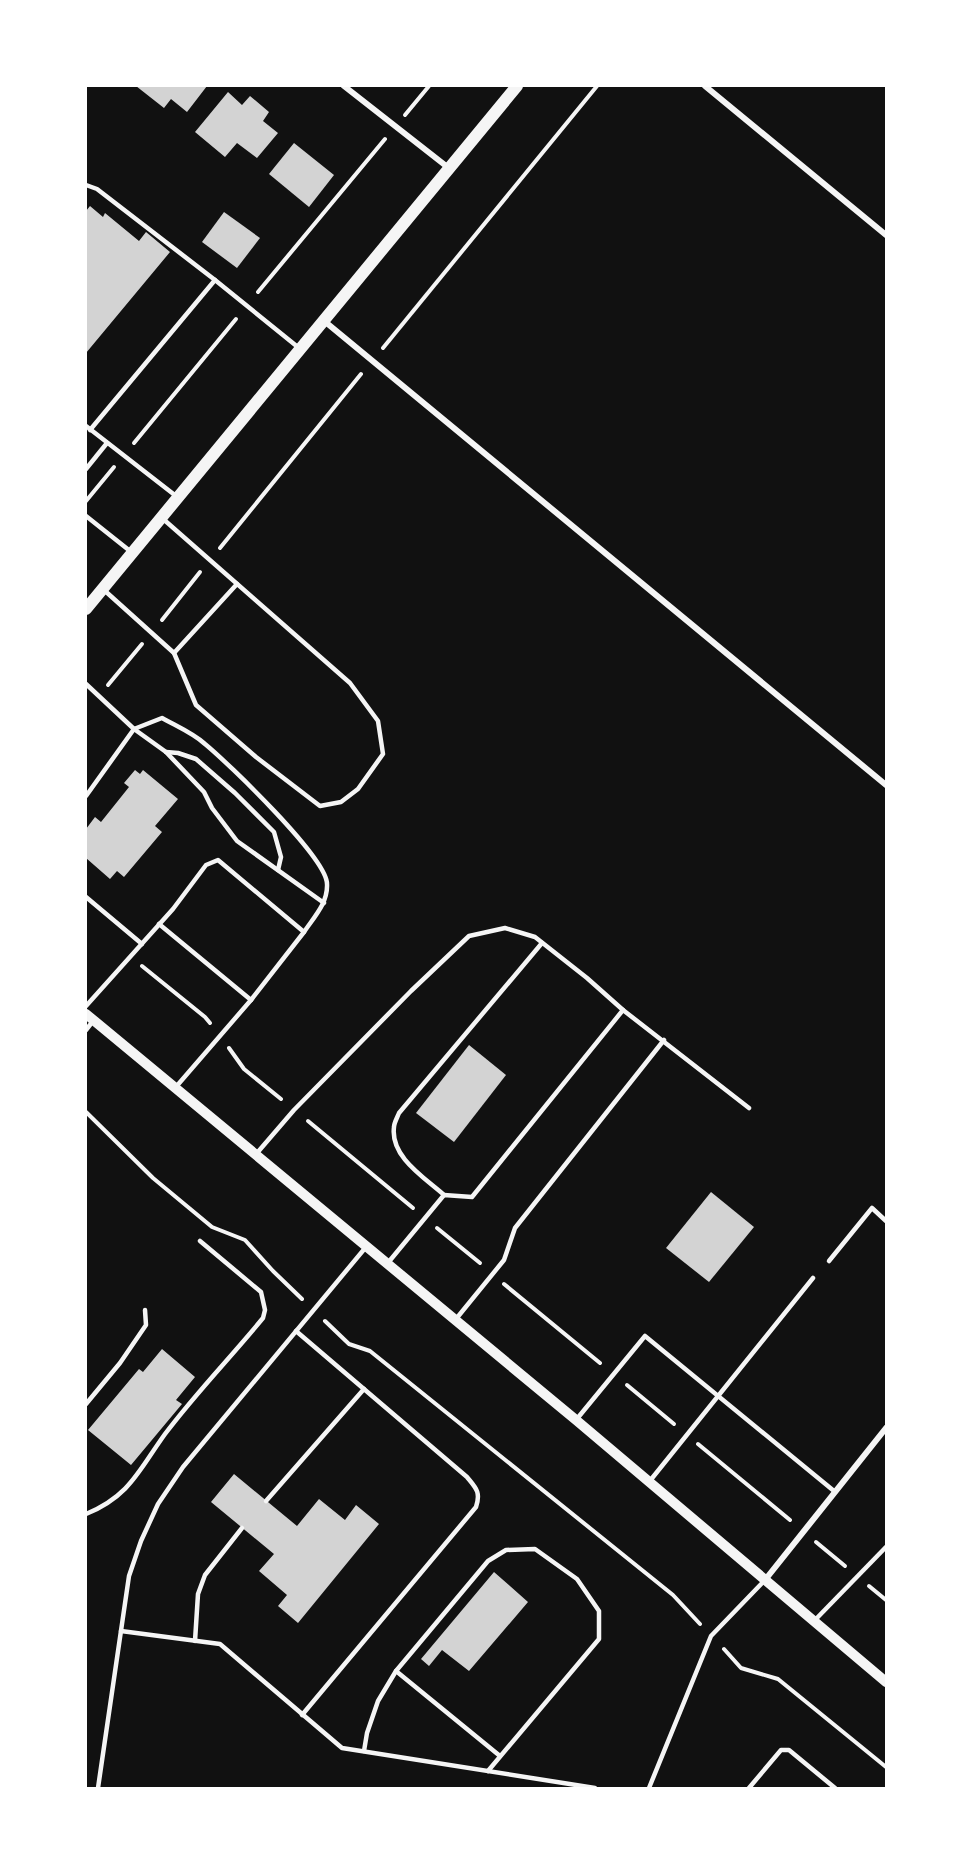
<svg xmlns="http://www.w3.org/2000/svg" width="972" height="1874" font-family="'Work Sans',sans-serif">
	<rect width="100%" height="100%" fill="#111"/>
	<g fill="#d3d3d3">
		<path d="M136 86H207L187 112 171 99 164 108Z"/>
		<path d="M228 92 242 105 250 96 269 112 263 121 278 133 257 158 237 143 225 157 195 132Z"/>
		<path d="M294 143 334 175 309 207 269 174Z"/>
		<path d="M90 206 103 217 105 213 139 241 146 232 170 252 86 353V211Z"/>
		<path d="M224 212 260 238 237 268 202 242Z"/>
		<path d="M135 770 140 774 143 770 178 799 155 826 162 832 124 877 117 871 110 879 86 858V829L95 817 101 822 129 787 124 783Z"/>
		<path d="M469 1045 506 1075 454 1142 416 1113Z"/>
		<path d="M711 1192 754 1227 709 1282 666 1248Z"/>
		<path d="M162 1349 195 1377 176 1400 182 1404 131 1465 88 1430 139 1369 143 1372Z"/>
		<path d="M234 1474 297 1526 319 1499 345 1520 356 1505 379 1524 298 1623 278 1606 287 1595 259 1571 274 1554 211 1502Z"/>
		<path d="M494 1572 528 1602 469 1671 442 1650 429 1666 421 1659Z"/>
	</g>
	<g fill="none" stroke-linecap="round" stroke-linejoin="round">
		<g stroke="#f5f5f5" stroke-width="4">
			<path d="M405 115 429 86"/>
			<path d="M258 292 385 139"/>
			<path d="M383 348 597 86"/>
			<path d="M134 443 236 319"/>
			<path d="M86 501 114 467"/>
			<path d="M220 548 361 374"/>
			<path d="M162 620 200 572"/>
			<path d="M108 685 142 644"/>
			<path d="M142 966 205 1017 210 1023"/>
			<path d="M229 1048 244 1069 281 1099"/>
			<path d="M86 1112 153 1178 212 1227 245 1240 273 1271 302 1299"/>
			<path d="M308 1121 413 1208"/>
			<path d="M437 1228 480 1263"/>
			<path d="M504 1284 600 1363"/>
			<path d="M325 1321 349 1344 370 1351 673 1595 700 1624"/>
			<path d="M627 1385 674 1424"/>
			<path d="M698 1444 790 1520"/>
			<path d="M816 1542 845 1566"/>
			<path d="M869 1586 886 1600"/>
			<path d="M724 1649 741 1668 778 1679 886 1767"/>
		</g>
		<g stroke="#f5f5f5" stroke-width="4.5">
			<path d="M86 185 97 189 215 280 299 348"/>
			<path d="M86 426 176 496"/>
			<path d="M90 430 215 280"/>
			<path d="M86 469 107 443"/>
			<path d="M86 516 130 551"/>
			<path d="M104 590 174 653 196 705 256 757 320 806 341 802 358 789 383 754 378 721 350 683 162 518"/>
			<path d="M174 653 237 584"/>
			<path d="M86 684 134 729 166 752 204 792 212 808 237 841 324 903"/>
			<path d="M166 752 178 753 196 759 235 793 274 832 281 857 278 870"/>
			<path d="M86 796 134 729 162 718C176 726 193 733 205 744 228 763 327 858 327 884 328 903 314 917 304 932"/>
			<path d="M86 897 142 944"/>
			<path d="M159 924 251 1000 175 1088"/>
			<path d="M86 1006 173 909 206 865 218 860 304 932 251 1000"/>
			<path d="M623 1010 749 1108"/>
			<path d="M86 1030 93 1021"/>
			<path d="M257 1153 294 1110 411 991 469 936 505 928 535 937 587 978 623 1010 472 1197 444 1195 387 1264"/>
			<path d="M444 1195C425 1178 390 1157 394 1127 394 1123 397 1118 399 1113L542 943"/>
			<path d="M829 1261 872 1208 886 1221"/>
			<path d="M456 1319 504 1260 515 1228 664 1040"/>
			<path d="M296 1331 467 1477C476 1488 481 1492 476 1507L302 1715"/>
			<path d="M86 1404 120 1363 146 1325 145 1310"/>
			<path d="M576 1420 645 1336 834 1491"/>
			<path d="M649 1482 813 1278"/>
			<path d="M266 1501 364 1389"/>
			<path d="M86 1514C130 1496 139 1470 165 1434 195 1394 231 1357 263 1318L265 1310 261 1292 200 1241"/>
			<path d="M815 1620 886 1547"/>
			<path d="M121 1631 220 1644 342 1748 595 1788"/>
			<path d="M195 1641 198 1594 205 1575 242 1528"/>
			<path d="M396 1671 500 1756"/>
			<path d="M364 1751 367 1733 378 1701 396 1671 488 1561 506 1550 535 1549 577 1579 599 1611V1639L488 1771"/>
			<path d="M98 1788 129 1576 141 1541 158 1504 183 1467 366 1247"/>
			<path d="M649 1788 711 1636 765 1580"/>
			<path d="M749 1788 781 1750H789L835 1788"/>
		</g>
		<g stroke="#f5f5f5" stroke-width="6">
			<path d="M344 86 450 169"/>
			<path d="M705 86 886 235"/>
			<path d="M323 320 886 785"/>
			<path d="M765 1580 886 1428"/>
		</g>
		<path stroke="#f5f5f5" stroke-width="10" d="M86 1014 576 1420 886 1682"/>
		<path stroke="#f5f5f5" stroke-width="12" d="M86 609 517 86"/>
	</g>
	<rect width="972" height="1874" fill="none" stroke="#ffffff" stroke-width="174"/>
</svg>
